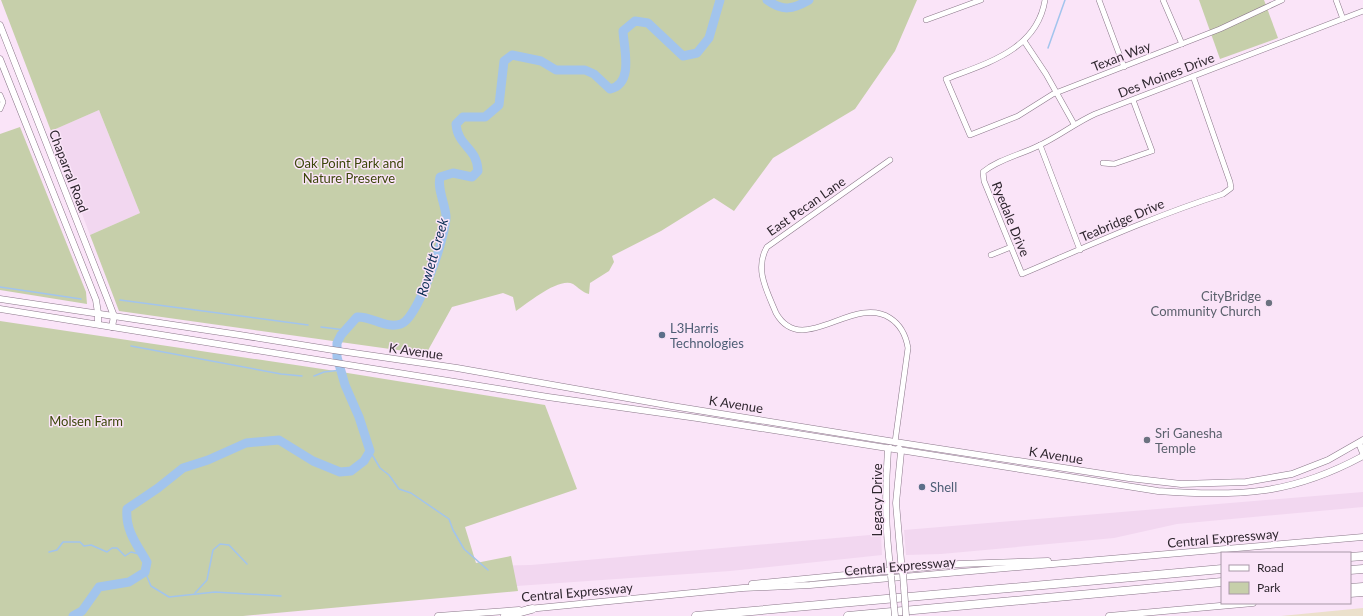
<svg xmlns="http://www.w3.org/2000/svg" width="1363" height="616" font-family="Lato,sans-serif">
	<rect width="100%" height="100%" fill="#fae4f8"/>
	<path fill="#ebe0cc" d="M1363 608V616H1281Z"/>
	<g fill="#f2d7f0">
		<path d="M99 110 140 213 90 235 51 131Z"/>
		<path d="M1363 492V507L1177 524 1114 538 941 554 906 555 904 530Z"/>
		<path d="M881 534 882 555 730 571 517 586 431 567 531 565Z"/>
	</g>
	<g fill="#c6cfaa">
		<path d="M1 0H917L895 51 855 109 773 158 734 211 714 198 661 231 612 256 614 262 609 271 590 283 589 294C582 292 579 288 573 284 559 277 528 303 516 311L513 297 503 293 452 307 426 354 119 311 90 235 140 213 99 110 51 131Z"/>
		<path d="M1199 0H1264L1278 38 1220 59Z"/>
		<path d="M20 127 86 292 87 304 0 290V134Z"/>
		<path d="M0 321 329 370 545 405 577 489 465 527 476 563 511 556 518 591 243 616H0Z"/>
	</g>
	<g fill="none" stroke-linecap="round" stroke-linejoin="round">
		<g stroke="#a2c4ed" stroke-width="1.5">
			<path d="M1048 48 1065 0"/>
			<path d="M0 287 81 299"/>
			<path d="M120 300 308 325"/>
			<path d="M321 327 345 330"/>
			<path d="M131 346 281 374 302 376"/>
			<path d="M314 376 324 372 341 370"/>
			<path d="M370 451 380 468 389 475 399 489 411 493 449 519 453 530 464 549 488 570"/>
			<path d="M49 552 57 550 63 542H80L84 546 91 545 107 552 112 548H117L125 556 131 552 143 555"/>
			<path d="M145 572 151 586 169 597 215 592 281 596"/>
			<path d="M195 593 207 580 213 550 220 544 229 545 247 564"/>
		</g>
		<g stroke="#a2c4ed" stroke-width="9">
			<path d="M767 0C783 12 793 9 809 0"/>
			<path d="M73 616 82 611 99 587 129 582 145 572 147 562C137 545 125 530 127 509L158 488 183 468 208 460 246 443 279 440 313 461 340 472 351 471 364 461 370 451 359 417 345 385 337 357V343L341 335 357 317C372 316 385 329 401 324 418 319 447 233 446 216 445 203 437 189 440 177L453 173 472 177 478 171C477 147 458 147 456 124L463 117H485L499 105 504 61 512 55 541 61 556 70H585L594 74 610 89C634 84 624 49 623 31L635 21 648 23 683 56 697 53 709 38 720 0"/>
		</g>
		<defs>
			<g id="minor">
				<path d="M1045 0C1037 50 987 63 946 79L970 135 1018 116 1053 94 1220 29 1282 0"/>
				<path d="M1099 0 1124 67"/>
				<path d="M1163 0 1182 44"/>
				<path d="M1336 0 1343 19"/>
				<path d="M926 20 981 0"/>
				<path d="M1024 41 1046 74 1074 124"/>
				<path d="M1193 76 1230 182 1231 188 1223 194C1154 216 1088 246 1022 274L984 181 983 172C999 159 1020 155 1038 146 1058 137 1075 123 1095 114L1363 11"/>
				<path d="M0 95 3 102 0 109"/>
				<path d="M1040 145 1080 250"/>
				<path d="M890 160 767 247C754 269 767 291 776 313 802 359 853 294 890 318 901 325 906 336 908 348L895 442"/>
				<path d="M1103 163 1114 164 1152 151 1133 100"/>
				<path d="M991 255 1011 247"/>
			</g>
			<g id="major">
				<path d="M0 25 109 303 114 316 112 327"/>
				<path d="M0 59 96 300 98 313V324"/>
				<path d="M0 299 240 335 333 350 457 368 672 406 895 442 1129 478 1181 484 1246 482 1292 474 1328 460 1363 440"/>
				<path d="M0 309 548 397 697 418 1158 491C1238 497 1291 495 1363 456"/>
				<path d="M1359 443 1363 453"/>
				<path d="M890 448 888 449C885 491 885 532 891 573"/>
				<path d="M899 448 901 452 896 503 902 572"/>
				<path d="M752 584 959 564 1048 561"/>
				<path d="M1350 594 1363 593"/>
				<path d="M528 609 743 588 810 585 1363 537"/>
				<path d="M438 616 519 610"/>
				<path d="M1109 616 1253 603"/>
			</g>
			<g id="highway">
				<path d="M1350 557 1363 556"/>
				<path d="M1350 570 1363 569"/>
				<path d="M1350 588 1363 587"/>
				<path d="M505 616 532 609"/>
				<path d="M696 616 1222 569"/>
				<path d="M848 616 1222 582"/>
			</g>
		</defs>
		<use href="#minor" stroke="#8a7789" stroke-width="6"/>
		<use href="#major" stroke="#8a7789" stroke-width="7"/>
		<use href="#highway" stroke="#8a7789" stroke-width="9"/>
		<use href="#minor" stroke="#fff" stroke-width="5"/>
		<use href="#major" stroke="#fff" stroke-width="6"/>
		<use href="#highway" stroke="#fff" stroke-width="8"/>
		<defs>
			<g id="major-bridge">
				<path d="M903 574 906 616"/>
				<path d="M891 576 895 616"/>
			</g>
		</defs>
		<use href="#major-bridge" stroke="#8a7789" stroke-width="7" stroke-linecap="butt"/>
		<use href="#major-bridge" stroke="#fff" stroke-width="6"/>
	</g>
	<g fill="#6b7280" stroke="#fae4f8" stroke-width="1.5">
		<circle cx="1269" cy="303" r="4"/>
		<circle cx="1147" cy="440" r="4"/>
	</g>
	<g fill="#5c6f8a" stroke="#fae4f8" stroke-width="1.5">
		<circle cx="662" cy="335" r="4"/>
		<circle cx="922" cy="487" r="4"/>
	</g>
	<g text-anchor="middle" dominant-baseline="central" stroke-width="3" stroke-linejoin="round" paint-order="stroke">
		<g font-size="13" fill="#2e262e" stroke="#fae4f8">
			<text transform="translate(1121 56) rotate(-21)">Texan Way</text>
			<text transform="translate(1166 75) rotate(-21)">Des Moines Drive</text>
			<text transform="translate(69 171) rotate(69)">Chaparral Road</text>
			<text transform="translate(806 206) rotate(-35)">East Pecan Lane</text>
			<text transform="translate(1011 219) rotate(68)">Ryedale Drive</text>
			<text transform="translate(1122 220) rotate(-23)">Teabridge Drive</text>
			<text transform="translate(416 351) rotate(8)">K Avenue</text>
			<text transform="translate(736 404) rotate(9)">K Avenue</text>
			<text transform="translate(1056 455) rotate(9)">K Avenue</text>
			<text transform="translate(877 500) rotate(-90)">Legacy Drive</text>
			<text transform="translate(1223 538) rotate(-5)">Central Expressway</text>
			<text transform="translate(900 566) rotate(-5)">Central Expressway</text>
			<text transform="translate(577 592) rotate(-5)">Central Expressway</text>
		</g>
		<g font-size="13" fill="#3c460a" stroke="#fae4f8">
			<text x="349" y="163">Oak Point Park and<tspan x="349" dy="15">Nature Preserve</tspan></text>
			<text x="86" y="421">Molsen Farm</text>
		</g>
		<g font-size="13" fill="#5b616d" stroke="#fae4f8" text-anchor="end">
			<text x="1261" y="296">CityBridge<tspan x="1261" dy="15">Community Church</tspan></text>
			<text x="1155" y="433" text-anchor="start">Sri Ganesha<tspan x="1155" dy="15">Temple</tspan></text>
		</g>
		<g font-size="13" fill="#4e5e75" stroke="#fae4f8" text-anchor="start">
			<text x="670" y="328">L3Harris<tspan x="670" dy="15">Technologies</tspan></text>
			<text x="930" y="487">Shell</text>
		</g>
		<g font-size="14" font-style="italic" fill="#082c52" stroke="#fae4f8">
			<text transform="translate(432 257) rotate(-74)">Rowlett Creek</text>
		</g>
	</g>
	<rect x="1221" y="552" width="130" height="52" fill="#fae4f8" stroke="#a898a7"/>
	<rect x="1229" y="565" width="20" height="6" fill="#ffffff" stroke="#a898a7"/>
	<text x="1257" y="572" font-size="12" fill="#2e262e">Road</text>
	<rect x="1229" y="582" width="20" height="12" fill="#c6cfaa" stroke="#a898a7"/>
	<text x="1257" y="592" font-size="12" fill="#2e262e">Park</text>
</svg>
